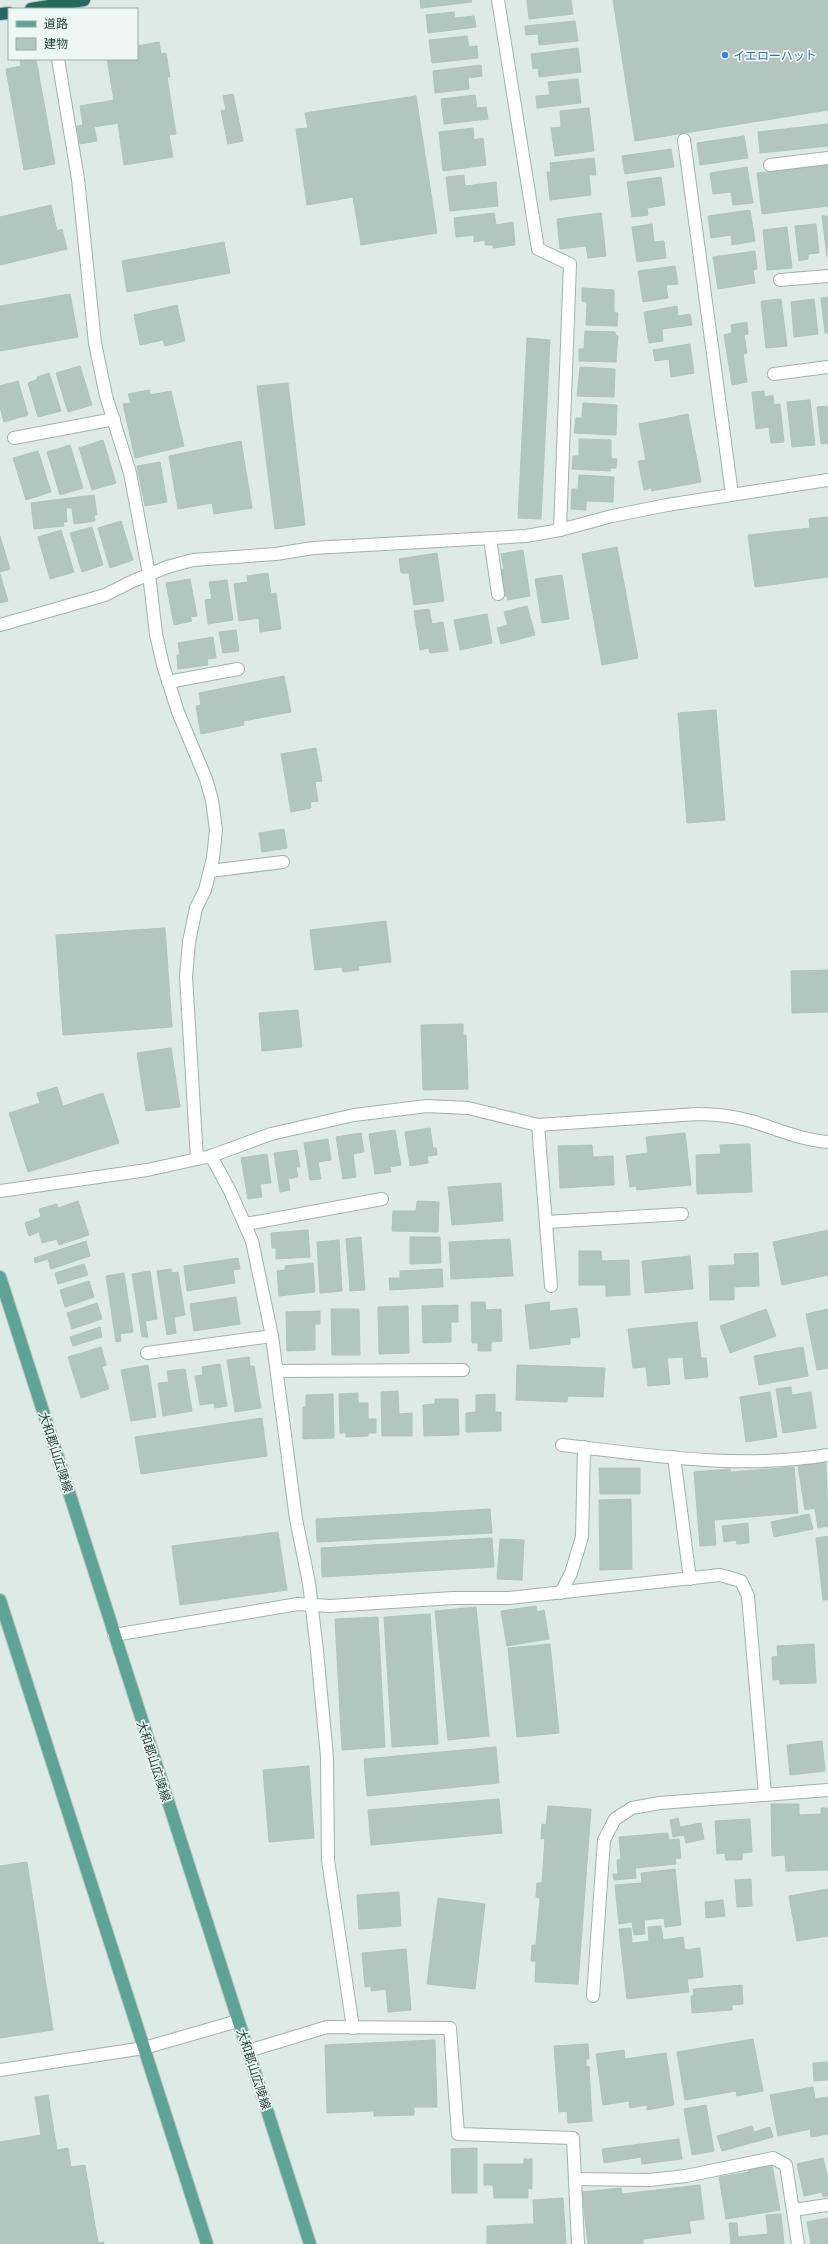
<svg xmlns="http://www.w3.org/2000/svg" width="828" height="2244" font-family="'Titillium Web','Noto Sans JP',sans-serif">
	<rect width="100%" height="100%" fill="#ddeae5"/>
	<g fill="#b2c5be" stroke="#afc4bc">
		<path d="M420 0H471L472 2 421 8Z"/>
		<path d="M527 0H571L573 14 529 19Z"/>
		<path d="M613 0H828V110L635 141Z"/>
		<path d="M454 12 455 18 474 16 476 27 428 33 426 15Z"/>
		<path d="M575 21 578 41 539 45 538 34 526 35 525 26Z"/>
		<path d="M467 36 469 47 477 46 478 58 432 63 429 40Z"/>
		<path d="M159 42 161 54 166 53 170 77H167L176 134 169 135 173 157 124 165 118 123 94 127 97 141 80 144 77 126 83 125 80 106 114 100 107 59H137V46Z"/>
		<path d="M578 48 581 72 539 77 538 68 533 69 531 54Z"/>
		<path d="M20 59H36L55 164 24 170 6 69 21 66Z"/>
		<path d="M481 65 482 76 468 78 469 89 435 93 433 71Z"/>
		<path d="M578 79 581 103 537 108 536 96 550 95 548 82Z"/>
		<path d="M233 94 243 141 228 144 221 111 226 110 223 96Z"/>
		<path d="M475 95 477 108 486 107 488 119 444 124 441 99Z"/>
		<path d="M416 96 437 233 361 245 353 197 307 205 296 129 308 128 305 113Z"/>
		<path d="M589 108 594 151 555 156 551 128 561 127 560 111Z"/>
		<path d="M828 124V146L760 153 758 132Z"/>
		<path d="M473 128 474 140 483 138 486 165 443 171 439 132Z"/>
		<path d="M744 136 748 158 700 165 697 143Z"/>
		<path d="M671 149 674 167 625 174 622 156Z"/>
		<path d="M594 158 596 175H589L591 195 550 200 547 172H551L550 163Z"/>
		<path d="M828 165V206L762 214 757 173Z"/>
		<path d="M747 167 753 203 733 205 731 192 713 194 710 173Z"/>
		<path d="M464 175 465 186 496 182 498 206 450 211 446 177Z"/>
		<path d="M661 177 665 205 647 208 648 215 632 217 627 182Z"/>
		<path d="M51 205 57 231 62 229 67 249 0 265V217Z"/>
		<path d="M750 210 755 241 732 245 731 235 711 238 708 216Z"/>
		<path d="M494 213 496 225 513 222 515 245 493 248V245H485V240L474 242V235L456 237 454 218Z"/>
		<path d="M601 213 606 256 588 258 586 246 560 249 557 219Z"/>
		<path d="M822 216H828L827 257Z"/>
		<path d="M652 224 654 242 664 241 666 258 637 262 632 227Z"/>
		<path d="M816 224 819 253 808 254V259L799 261 795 226Z"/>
		<path d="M787 227 792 268 767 270 763 230Z"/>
		<path d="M224 242 230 273 127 292 122 261Z"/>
		<path d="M755 251 757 269 753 270 755 283 718 289 713 257Z"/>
		<path d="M675 266 678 284 666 285 668 298 643 302 638 271Z"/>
		<path d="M582 288 614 290V312L618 313 617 326 586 325 587 302 582 301Z"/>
		<path d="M70 294 78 337 0 351V306Z"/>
		<path d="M828 297V333H825L821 298Z"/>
		<path d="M781 299 787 346 766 348 761 301Z"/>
		<path d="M814 299 818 334 794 337 791 302Z"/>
		<path d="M177 305 185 341 165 346 163 340 140 345 134 315Z"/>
		<path d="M677 306 678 316 690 314 692 325 662 329 663 341 649 343 644 312Z"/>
		<path d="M747 322 748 334 744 335 747 353 743 354 747 382 732 385 724 335 732 333 731 325Z"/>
		<path d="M585 331 615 332 616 336H618L616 362 579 361V349H584Z"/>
		<path d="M527 338 550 340 541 519 518 518Z"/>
		<path d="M690 344 694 373 671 377 669 359 655 361 653 350Z"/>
		<path d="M80 366 92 405 68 412 56 373Z"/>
		<path d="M580 367 615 369 614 397 577 396Z"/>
		<path d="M49 373 61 411 38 417 28 383 38 379 37 377Z"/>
		<path d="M18 381 28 415 4 422 0 407V386Z"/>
		<path d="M288 383 305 525 275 529 257 386Z"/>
		<path d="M149 390 150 395 171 391 184 446 135 458 123 404 131 403 128 394Z"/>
		<path d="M764 391 765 397 773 395 774 405 780 404 784 442 771 443 769 427 756 429 752 392Z"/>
		<path d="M810 400 815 445 792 447 787 402Z"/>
		<path d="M583 403 617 405 616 435 574 433 576 418H582Z"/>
		<path d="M828 406V443L821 444 817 407Z"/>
		<path d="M688 414 701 482 652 491 651 488 644 490 638 461 646 460 639 424Z"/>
		<path d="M579 439 611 440V458L617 459 616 468H610V471L572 469 573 456H579Z"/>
		<path d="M103 440 116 483 92 490 79 448Z"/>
		<path d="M241 441 252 508 214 514 212 503 178 509 169 456Z"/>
		<path d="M70 445 83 488 60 495 47 452Z"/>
		<path d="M38 451 51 492 26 500 13 458Z"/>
		<path d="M160 462 167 502 145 506 137 466Z"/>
		<path d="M579 475 614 477 613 502 586 501V510L571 509 572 489H578Z"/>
		<path d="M94 495 97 515H94L95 521 74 524 72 508H66L67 522H63L64 526 34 529 31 503Z"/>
		<path d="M828 517V577L755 587 748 535 810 528 809 519Z"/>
		<path d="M121 521 133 560 110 568 98 528Z"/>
		<path d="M92 527 103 565 82 572 70 533Z"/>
		<path d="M61 530 74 572 50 579 38 537Z"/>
		<path d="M0 536 10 569 0 572Z"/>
		<path d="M617 547 638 658 602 665 582 554Z"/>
		<path d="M523 550 530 596 508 600 507 596H502L498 570 504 569 501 554Z"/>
		<path d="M437 553 444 601 414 605 409 573H401L399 559Z"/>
		<path d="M268 573 271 594 276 593 281 629 260 632 259 618 239 621 234 584 248 582 247 576Z"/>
		<path d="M0 574 8 601 0 603Z"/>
		<path d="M562 575 569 619 542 623 535 579Z"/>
		<path d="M190 579 197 616 190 617 192 621 174 625 166 583Z"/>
		<path d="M227 580 233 620 208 624 205 600 212 599 209 582Z"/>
		<path d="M527 606 535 635 501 644 497 628 508 625 504 612Z"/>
		<path d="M429 609 432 624 443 622 448 651 430 653 429 648 420 650 414 611Z"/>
		<path d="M487 614 492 643 460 650 454 620Z"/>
		<path d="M236 630 239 651 223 653 219 632Z"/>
		<path d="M213 637 216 658 207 659 208 665 178 669 177 655H180L178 643Z"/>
		<path d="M284 676 291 712 243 721 244 725 201 734 196 706 201 705 199 693Z"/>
		<path d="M716 710 725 820 687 823 678 713Z"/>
		<path d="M316 748 322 781 315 782 318 801 310 802 311 808 291 812 281 754Z"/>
		<path d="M284 829 287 848 262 852 259 833Z"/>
		<path d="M386 921 391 962 358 966 359 970 343 972 342 967 315 970 310 930Z"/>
		<path d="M165 928 172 1027 63 1035 56 935Z"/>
		<path d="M828 970V1012L792 1013 791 971Z"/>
		<path d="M298 1010 302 1047 262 1051 259 1013Z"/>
		<path d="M463 1024V1035H466L468 1089 423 1090 421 1025Z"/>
		<path d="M171 1048 180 1107 146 1111 137 1053Z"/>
		<path d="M57 1087 63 1106 103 1093 119 1143 28 1172 9 1113 40 1103 37 1093Z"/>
		<path d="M430 1128 433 1148H436L437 1155 427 1156 428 1163 410 1166 405 1132Z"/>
		<path d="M395 1130 401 1165 390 1167 391 1172 375 1174 369 1134Z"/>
		<path d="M361 1133 364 1152 353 1154 356 1177 343 1179 336 1137Z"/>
		<path d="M685 1133 691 1185 637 1190 636 1186 630 1187 626 1156 648 1153 646 1137Z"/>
		<path d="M328 1139 331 1160 318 1162 321 1179 310 1180 304 1143Z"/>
		<path d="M750 1144 752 1192 697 1194 696 1155 721 1154 720 1145Z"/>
		<path d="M592 1145 593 1157 613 1156 614 1185 560 1188 558 1146Z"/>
		<path d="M297 1150 300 1167H296L298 1177 288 1179 290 1190 280 1192 274 1153Z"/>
		<path d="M267 1154 271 1183 260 1184 262 1197 248 1199 241 1158Z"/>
		<path d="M501 1183 503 1221 452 1225 448 1187Z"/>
		<path d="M78 1201 89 1235 59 1245 57 1239 42 1243 39 1232 29 1236 25 1223 41 1217 39 1209 57 1204 58 1208Z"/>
		<path d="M417 1201 439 1202 438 1232 392 1231 393 1211H416Z"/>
		<path d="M308 1230 310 1257 276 1259V1248H272L271 1233Z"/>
		<path d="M828 1230V1275L782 1285 773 1242Z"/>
		<path d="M361 1237 365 1290 350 1291 346 1239Z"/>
		<path d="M410 1237H440L441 1263 410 1264Z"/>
		<path d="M510 1239 513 1276 451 1279 449 1242Z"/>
		<path d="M339 1240 342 1291 320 1293 317 1242Z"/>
		<path d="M86 1241 90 1256 51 1269 48 1259 35 1263 34 1258Z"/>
		<path d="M579 1251H601L602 1261 629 1260 630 1295 606 1296V1285H579Z"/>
		<path d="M758 1253 759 1286 734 1287V1300H710L709 1266 735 1265 734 1254Z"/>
		<path d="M690 1256 693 1289 645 1293 642 1261Z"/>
		<path d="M238 1258 240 1269 233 1270 235 1283 187 1291 184 1266Z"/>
		<path d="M313 1263 315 1292 279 1296 277 1271 285 1270V1266Z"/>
		<path d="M84 1264 88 1275 58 1284 55 1273Z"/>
		<path d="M171 1269 172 1273 178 1272 185 1315 174 1317 176 1333 167 1335 157 1271Z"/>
		<path d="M442 1269 443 1287 390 1290 389 1278H400V1271Z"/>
		<path d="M150 1271 157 1319 145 1321 148 1337H142L132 1274Z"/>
		<path d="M124 1273 133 1332 120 1334 121 1341 116 1342 106 1276Z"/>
		<path d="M89 1281 94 1297 65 1307 60 1290Z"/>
		<path d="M236 1297 240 1324 194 1331 190 1304Z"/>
		<path d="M471 1302H485L486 1310 501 1309 502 1341 491 1342V1351H478V1343H472Z"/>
		<path d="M549 1302 550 1311 577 1308 580 1337 570 1338V1344L530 1349 525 1305Z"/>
		<path d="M97 1303 102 1319 72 1329 67 1313Z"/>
		<path d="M458 1305V1322H451V1342L423 1343 422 1306Z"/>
		<path d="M408 1306 409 1353 379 1354 378 1307Z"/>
		<path d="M331 1309H359L360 1355H332Z"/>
		<path d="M766 1309 776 1336 730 1353 720 1326Z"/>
		<path d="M828 1309V1368L817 1370 806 1314Z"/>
		<path d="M320 1311V1324H315V1350L287 1351 286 1312Z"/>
		<path d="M697 1322 701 1358H706L708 1377 685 1379 683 1357 667 1358 670 1384 648 1386 646 1367 633 1368 628 1329Z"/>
		<path d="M100 1327 102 1337 73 1346 70 1337Z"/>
		<path d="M101 1347 106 1365 102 1367 109 1389 81 1398 68 1357Z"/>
		<path d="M803 1347 808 1376 759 1385 754 1356Z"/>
		<path d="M249 1357 250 1366H254L261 1408 235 1412 227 1360Z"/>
		<path d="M220 1364 227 1406 215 1408 214 1403 200 1405 195 1376 203 1375 202 1367Z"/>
		<path d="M148 1365 156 1417 131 1421 121 1370Z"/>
		<path d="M517 1365 605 1368 603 1397 568 1396 567 1402 516 1400Z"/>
		<path d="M185 1369 192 1411 163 1416 158 1383 169 1382 167 1371Z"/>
		<path d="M791 1387 792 1395 811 1392 816 1428 783 1433 776 1389Z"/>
		<path d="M398 1391 399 1414 412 1413V1436H382L381 1392Z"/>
		<path d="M770 1392 777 1437 746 1442 740 1397Z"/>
		<path d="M358 1393V1403H368V1419H376V1433H368V1436L346 1437V1433H340L339 1394Z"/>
		<path d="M333 1394 334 1438 303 1439V1407H306V1395Z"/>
		<path d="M495 1394V1412H501V1431L466 1432V1413L476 1412V1395Z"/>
		<path d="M435 1399H458L459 1435 424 1436 423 1405 435 1404Z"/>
		<path d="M262 1418 267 1456 141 1474 135 1437Z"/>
		<path d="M826 1461 828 1526 818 1528 815 1508 805 1510 798 1466Z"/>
		<path d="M794 1467 798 1513 714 1520 716 1545 700 1546 694 1472 730 1469V1472Z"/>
		<path d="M599 1468H640V1494H600Z"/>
		<path d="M631 1499 632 1569 600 1570 599 1500Z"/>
		<path d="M490 1509 492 1533 317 1542 316 1519Z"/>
		<path d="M809 1514 813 1529 774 1537 771 1522Z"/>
		<path d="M748 1523 749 1543 737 1544 736 1540 724 1542 722 1526Z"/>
		<path d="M278 1532 287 1590 180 1605 172 1546Z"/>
		<path d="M828 1536V1600H823L816 1538Z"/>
		<path d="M492 1538 494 1567 322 1577 321 1548Z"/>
		<path d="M500 1539 524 1540 522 1580 497 1579Z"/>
		<path d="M536 1606 537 1612 544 1610 549 1639 507 1646 501 1611Z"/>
		<path d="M476 1607 489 1736 448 1740 435 1611Z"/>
		<path d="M430 1614 438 1744 392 1747 384 1617Z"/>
		<path d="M378 1617 385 1747 342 1750 335 1619Z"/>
		<path d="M550 1644 559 1733 517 1737 508 1648Z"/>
		<path d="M814 1644 816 1683 780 1684 779 1679 773 1680 772 1657 778 1656 777 1646Z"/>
		<path d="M822 1741 825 1771 790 1775 787 1745Z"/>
		<path d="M496 1747 499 1783 367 1796 364 1759Z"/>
		<path d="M309 1766 314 1838 269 1842 263 1770Z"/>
		<path d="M499 1799 502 1833 371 1845 368 1810Z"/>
		<path d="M771 1804H799V1815L821 1814V1808H828V1870L786 1871 785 1855 772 1856Z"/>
		<path d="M548 1806 591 1809 578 1984 535 1982 536 1961H531L532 1945H536L540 1898 536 1897 537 1883H542L545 1838 541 1839 542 1824 546 1825Z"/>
		<path d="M678 1818 680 1827 701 1823 704 1839 686 1843 684 1835 673 1837 670 1820Z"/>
		<path d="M750 1819 752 1852 742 1853V1860H726L725 1853 717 1854 715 1821Z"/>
		<path d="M668 1833 669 1840 679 1839 681 1858 675 1859 676 1864 635 1868 636 1878 614 1880 613 1874H618L617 1860 621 1859 619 1837Z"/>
		<path d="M27 1862 53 2030 0 2038V1866Z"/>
		<path d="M675 1869 681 1925 665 1927 664 1918 644 1920 645 1934 634 1935 632 1922 619 1924 615 1885 642 1883 641 1873Z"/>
		<path d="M751 1879 752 1906 737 1907 735 1880Z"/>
		<path d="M828 1889V1936L797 1941 789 1896Z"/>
		<path d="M399 1892 401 1926 359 1929 357 1895Z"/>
		<path d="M438 1898 485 1904 475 1989 427 1984Z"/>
		<path d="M723 1900 725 1916 706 1918 705 1902Z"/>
		<path d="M661 1926 663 1940 683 1937 685 1950 700 1948 703 1977 687 1979 689 1992 627 1999 619 1929 631 1928 632 1943 649 1941 648 1927Z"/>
		<path d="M406 1949 411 2010 388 2012 386 1989 371 1991V1986L365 1987 362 1953Z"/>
		<path d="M742 1985 743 2004 732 2005V2010L692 2013 691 1996 694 1995 693 1989Z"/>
		<path d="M753 2039 763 2091 737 2096 736 2091 685 2100 677 2052Z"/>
		<path d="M435 2040 437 2107H414V2115L374 2116V2111L327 2113 325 2045Z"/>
		<path d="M588 2044 589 2059H586V2067L589 2066 592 2121 568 2123 567 2111 559 2112 554 2046Z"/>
		<path d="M624 2050 625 2059 666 2053 674 2105 647 2110V2105L630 2108 629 2101 603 2105 596 2054Z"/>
		<path d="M828 2062V2080L814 2081 813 2063Z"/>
		<path d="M813 2087 815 2099 828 2097V2134L811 2137 810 2129 778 2136 770 2095Z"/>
		<path d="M48 2095 57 2150 68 2148 71 2167 85 2165 98 2243 104 2242V2244H0V2142L41 2135 35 2097Z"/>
		<path d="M706 2105 714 2151 692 2155 684 2109Z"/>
		<path d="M752 2126 754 2132 770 2127 773 2137 722 2151 717 2136Z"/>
		<path d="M679 2139 682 2159 642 2164 641 2157 604 2163 602 2149Z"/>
		<path d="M477 2148V2193H452L451 2149Z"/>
		<path d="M823 2158 828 2178V2196L823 2197 822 2192 804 2196 797 2164Z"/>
		<path d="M524 2159H532V2189L528 2188V2198H494L493 2185H484V2164H524Z"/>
		<path d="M772 2164 780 2210 726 2219 719 2177 749 2172 748 2168Z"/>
		<path d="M700 2185 704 2219 689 2221 691 2233 643 2239V2244H588L582 2192 621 2188 622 2194Z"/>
		<path d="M563 2198 566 2244H487V2226L534 2224 533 2200Z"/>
		<path d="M781 2214 784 2244H731L729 2223H737L738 2237 768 2234 766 2215Z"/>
		<path d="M828 2218V2244H811L807 2222Z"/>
	</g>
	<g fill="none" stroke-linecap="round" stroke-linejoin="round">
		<defs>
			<g id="minor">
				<path d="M498 0 538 249 570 264 560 530"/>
				<path d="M58 59 78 179 95 343 106 396 130 473 149 574 156 634 163 665 178 712 206 779 212 800 216 830 213 858 205 890 196 908 189 942 186 977 197 1159"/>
				<path d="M684 140 732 494"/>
				<path d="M770 165 828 158"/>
				<path d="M780 280 828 276"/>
				<path d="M774 374 828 367"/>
				<path d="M14 438 114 419"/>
				<path d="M490 538 498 594"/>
				<path d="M0 625 105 595 133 581 167 567 193 560 276 554 313 548 526 536 560 530 612 516 667 505 828 480"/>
				<path d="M168 682 238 669"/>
				<path d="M210 871 283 862"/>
				<path d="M538 1125 551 1286"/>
				<path d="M211 1156 230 1191 252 1241 272 1336 296 1519 309 1583 317 1651 327 1757 328 1860 353 2028"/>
				<path d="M0 1191 147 1170 211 1156 271 1134 354 1115 427 1106 468 1108 538 1125 697 1114C715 1114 733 1116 751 1121 777 1129 801 1140 828 1142"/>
				<path d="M546 1222 682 1214"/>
				<path d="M246 1224 382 1199"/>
				<path d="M147 1353 272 1336"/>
				<path d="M277 1371 463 1370"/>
				<path d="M562 1445C650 1455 740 1470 828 1455"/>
				<path d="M674 1457 690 1579"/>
				<path d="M561 1593 571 1573 582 1537 584 1447"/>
				<path d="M114 1635 298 1604 330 1606 453 1598H509L720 1575 741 1581 748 1596 765 1794"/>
				<path d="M593 1996 604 1840 615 1819 632 1808 660 1803 828 1790"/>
				<path d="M248 2051 327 2027 450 2028 458 2134 573 2138 578 2244"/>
				<path d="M0 2070 144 2048 238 2021"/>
				<path d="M575 2179 649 2180 686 2176 773 2158 786 2165 798 2244"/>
				<path d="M793 2210 828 2205"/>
			</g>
			<g id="major">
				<path d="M0 1277 310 2244"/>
				<path d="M0 1600 207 2244"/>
			</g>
			<g id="highway">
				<path d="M31 9 84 0"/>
				<path d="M0 14 9 13"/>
			</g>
		</defs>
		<use href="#minor" stroke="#a0b2ac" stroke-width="14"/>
		<use href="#major" stroke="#bbc4c2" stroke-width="14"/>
		<use href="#highway" stroke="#bbc4c2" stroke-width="14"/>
		<use href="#minor" stroke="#fff" stroke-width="12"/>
		<use href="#major" stroke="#5da495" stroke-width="12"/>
		<use href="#highway" stroke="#27695f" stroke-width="12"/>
	</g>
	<circle fill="#3f7fe0" stroke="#edf7f3" stroke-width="1.5" cx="725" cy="55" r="4"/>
	<g text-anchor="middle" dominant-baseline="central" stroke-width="3.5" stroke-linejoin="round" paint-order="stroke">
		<g font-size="12" fill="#366cbe" stroke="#edf7f3" text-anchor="start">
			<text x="733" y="55">イエローハット</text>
		</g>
		<g font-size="12" fill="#1d3b34" stroke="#edf7f3">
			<text transform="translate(56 1452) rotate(72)">大和郡山広陵線</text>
			<text transform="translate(154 1761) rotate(72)">大和郡山広陵線</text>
			<text transform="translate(254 2069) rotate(72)">大和郡山広陵線</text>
		</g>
	</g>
	<rect x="8" y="8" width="130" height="52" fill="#edf7f3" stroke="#9aaca7"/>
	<rect x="16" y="21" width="20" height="6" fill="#5da495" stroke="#9aaca7"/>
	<text x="44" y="28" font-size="12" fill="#1d3b34">道路</text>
	<rect x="16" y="38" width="20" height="12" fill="#b2c5be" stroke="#9aaca7"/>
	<text x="44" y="48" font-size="12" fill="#1d3b34">建物</text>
</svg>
